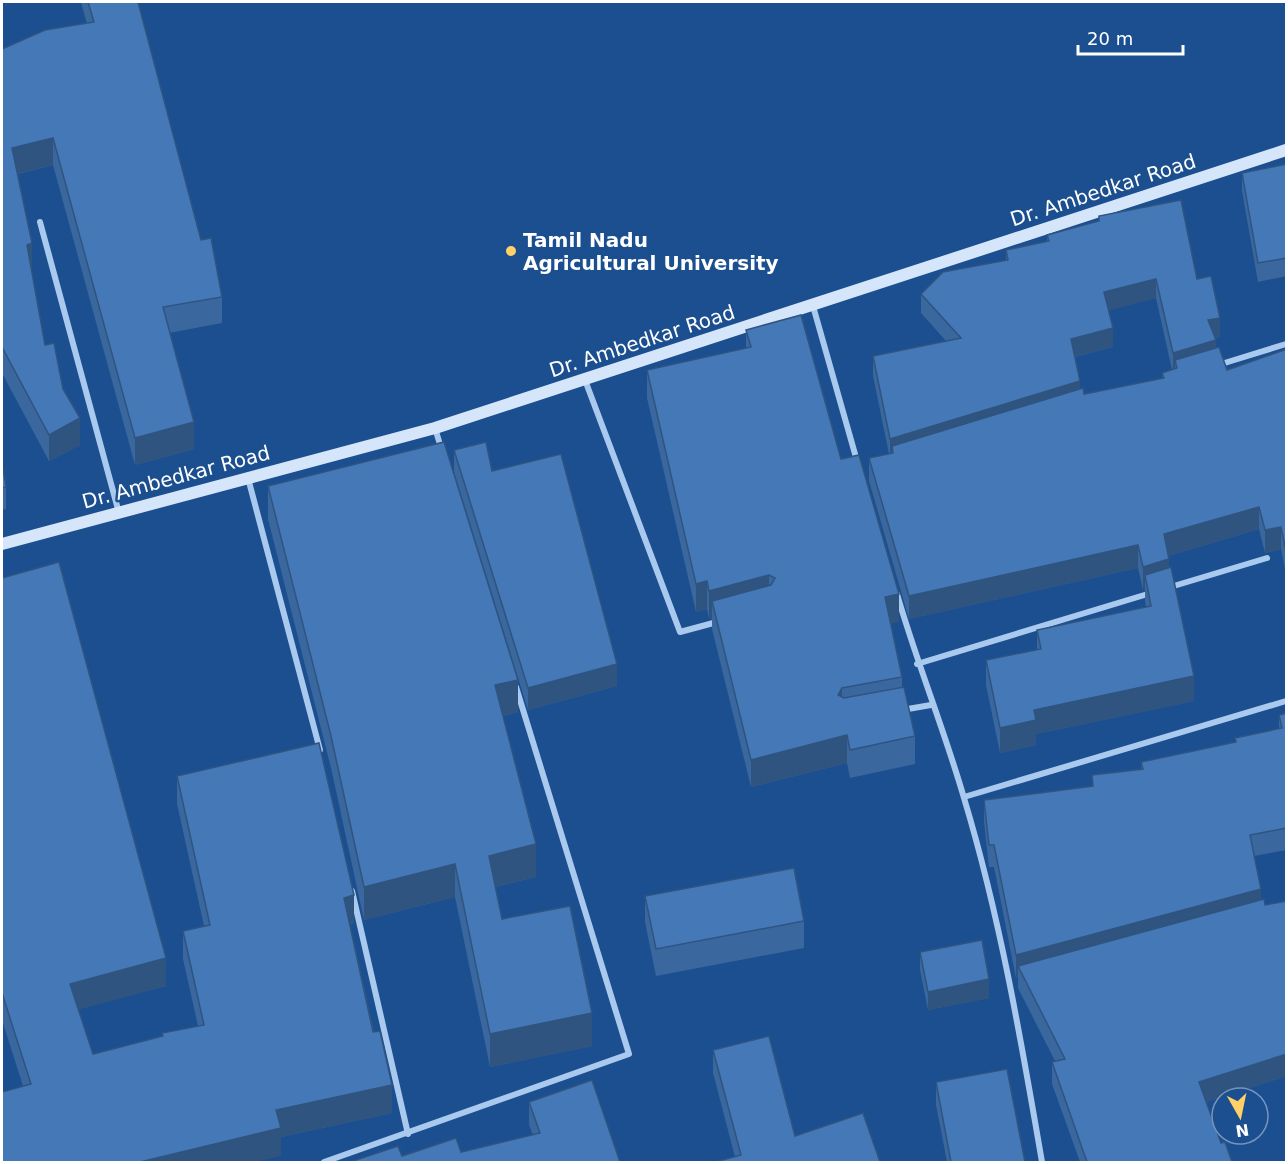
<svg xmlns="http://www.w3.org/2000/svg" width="1288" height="1164" font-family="'DejaVu Sans',sans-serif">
	<rect width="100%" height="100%" fill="#1b4f8f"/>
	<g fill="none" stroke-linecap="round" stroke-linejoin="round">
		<g stroke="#a9c9ee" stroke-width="6">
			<path d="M40 222 119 513"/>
			<path d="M813 306 857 461"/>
			<path d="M1218 365 1286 344"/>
			<path d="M585 380 680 632 717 622"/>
			<path d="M435 428 442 451"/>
			<path d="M248 478 320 750"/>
			<path d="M1167 588 1267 558"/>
			<path d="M897 594C917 663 944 729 964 798 1000 917 1021 1040 1042 1162"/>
			<path d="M917 664 1151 593"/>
			<path d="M902 710 931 705"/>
			<path d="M964 797 1286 701"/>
			<path d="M352 891 408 1134"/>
			<path d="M324 1162 629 1054 516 687"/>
		</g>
		<path stroke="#d6e6fa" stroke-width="12" d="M2 544 435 428 1286 150"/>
	</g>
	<g fill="#3a679d" fill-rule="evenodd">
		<path d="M81 2H138L201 240 222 297V323L169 333 194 449 135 465 53 165 18 174 32 270H31L45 345 63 389 80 445 49 461 2 373V49L87 24Z"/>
		<path d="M1287 164V276L1258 282 1242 191V173Z"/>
		<path d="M1099 216 1197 279 1220 337 1215 338 1216 348 1227 370 1287 349V579L1281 549 1265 553 1259 529 1168 556 1169 568 1194 701 1036 734V745L1000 753 986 685V660L1037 650V630L1146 607 1145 601V590H1143L1138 568 909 619 869 481V458L889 454 873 376V356L946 341 921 313V294L1006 260V250L1047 242V235L1099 221ZM1156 298 1172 370 1162 373V379L1084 394 1080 389 1075 357 1113 347 1108 310Z"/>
		<path d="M746 330 841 459 899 622 891 623 902 677V688L915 736V764L850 778 847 763 751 787 712 629V618L709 619 707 609 696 612 647 398V370L746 348Z"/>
		<path d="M454 450 492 471 617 686 528 710 454 472Z"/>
		<path d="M2 462 6 487V509L2 510Z"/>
		<path d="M268 486 518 712 503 716 536 877 495 887 502 919 592 1046 490 1067 455 897 364 920 331 768 268 519Z"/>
		<path d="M2 578 166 986 78 1009 93 1054 198 1026 183 959V931L204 926 177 804V776L354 923 350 924 392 1113 281 1137V1156L23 1086 2 1020Z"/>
		<path d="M1287 713V850L1254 856 1287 1076 1206 1102 1221 1143 1232 1162H1080L1052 1084V1062L1055 1061 1018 988V977L1016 978 994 867H989L984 822V800L1092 787V775L1141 770V762L1235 742V738L1279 729V715Z"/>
		<path d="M645 896 804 921V948L656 976 645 922Z"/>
		<path d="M920 952 989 998 928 1010 920 970Z"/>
		<path d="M713 1050 795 1136 735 1157 713 1073Z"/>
		<path d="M936 1082 1025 1162H947L936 1105Z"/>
		<path d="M529 1102 620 1162 461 1152 533 1135 529 1125Z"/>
	</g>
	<g fill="#305480">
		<path d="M53 138V165L12 175V148Z"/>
		<path d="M32 243V270L27 271V245Z"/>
		<path d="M1156 279V298L1104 312V292Z"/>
		<path d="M1220 318V337L1208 340V320Z"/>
		<path d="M1113 328V347L1071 358V339Z"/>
		<path d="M1216 340V360H1175V372L1173 373V353Z"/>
		<path d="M1080 381V401L892 446V458L890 459V439Z"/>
		<path d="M80 418V445L49 461V435Z"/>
		<path d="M194 422V449L135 465V438Z"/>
		<path d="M1259 507V529L1164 557V534Z"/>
		<path d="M1281 527V549L1265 553V530Z"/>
		<path d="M1138 545V568L909 619V596Z"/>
		<path d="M1169 559V582L1145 575V590H1143V567Z"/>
		<path d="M769 575V603L712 601V618L709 619V591Z"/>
		<path d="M707 581V609L696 612V584Z"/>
		<path d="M899 594V622L885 625V597Z"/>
		<path d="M617 664V686L528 710V688Z"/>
		<path d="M1194 676V701L1036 734V745L1000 753V728L1034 710Z"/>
		<path d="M518 680V712L495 718V685Z"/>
		<path d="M842 688V716L838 695Z"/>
		<path d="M847 735V763L751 787V760Z"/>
		<path d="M536 844V877L489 888V856Z"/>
		<path d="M455 864V897L364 920V887Z"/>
		<path d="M1261 889V911L1018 966V977L1016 978V955Z"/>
		<path d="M354 895V923L344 925V898Z"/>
		<path d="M166 958V986L70 1012V984Z"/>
		<path d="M989 979V998L928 1010V992Z"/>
		<path d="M592 1013V1046L490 1067V1034Z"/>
		<path d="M1287 1054V1076L1199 1104V1082Z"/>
		<path d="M392 1085V1113L281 1137V1156L255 1162H140L276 1110Z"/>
	</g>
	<g fill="#4478b7" stroke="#305480" stroke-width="1.5">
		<path d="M88 2H138L201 240 211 238 222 297 163 307 194 422 135 438 53 138 12 148 32 243 27 245 45 345 54 343 63 389 80 418 49 435 2 347V49L45 30 94 22Z"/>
		<path d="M1287 164V258L1258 263 1242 173Z"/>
		<path d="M1181 200 1197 279 1211 276 1220 318 1208 320 1216 340 1173 353 1156 279 1104 292 1113 328 1071 339 1080 381 890 439 873 356 961 338 921 294 943 272 1008 260 1006 250 1049 241 1047 235 1099 221V216Z"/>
		<path d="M801 315 841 459 859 455 899 594 885 597 902 677 842 688 838 695 844 698 904 687 915 736 850 750 847 735 751 760 712 601 771 585 775 578 769 575 709 591 707 581 696 584 647 370 751 347 746 330Z"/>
		<path d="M1219 347 1227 370 1287 349V556L1281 527 1265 530 1259 507 1164 534 1169 559 1143 567 1138 545 909 596 869 458 893 453 892 446 1083 388 1084 394 1164 378 1162 373 1177 368 1175 360Z"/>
		<path d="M444 442 518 680 495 685 536 844 489 856 502 919 570 906 592 1013 490 1034 455 864 364 887 331 736 268 486Z"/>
		<path d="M486 442 492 471 561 454 617 664 528 688 454 450Z"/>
		<path d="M2 462 6 487 2 488Z"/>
		<path d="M59 562 166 958 70 984 93 1054 163 1036 162 1033 204 1025 183 931 210 925 177 776 319 743 354 895 344 898 373 1032 380 1031 392 1085 276 1110 281 1128 140 1162H2V1092L31 1084 2 993V578Z"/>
		<path d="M1171 567 1194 676 1034 710 1036 720 1000 728 986 660 1041 649 1037 630 1151 606 1145 575Z"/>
		<path d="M1287 713V828L1250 835 1261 889 1016 955 994 845H989L984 800 1093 786 1092 775 1143 769 1141 762 1236 742 1235 738 1282 728 1279 715Z"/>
		<path d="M794 868 804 921 656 949 645 896Z"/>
		<path d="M1264 899 1265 905 1287 901V1054L1199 1082 1221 1143 1225 1142 1232 1162H1087L1052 1062 1065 1059 1018 966Z"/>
		<path d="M982 940 989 979 928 992 920 952Z"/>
		<path d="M769 1036 795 1136 863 1113 880 1162H715L741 1155 713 1050Z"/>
		<path d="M1007 1069 1025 1162H951L936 1082Z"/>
		<path d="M592 1080 620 1162H350L398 1146 402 1156 456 1138 461 1152 540 1133 529 1102Z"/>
	</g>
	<circle fill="#ffd166" stroke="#1b4f8f" stroke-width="2" cx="511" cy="251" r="6"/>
	<g text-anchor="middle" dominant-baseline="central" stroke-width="5" stroke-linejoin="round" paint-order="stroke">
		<g font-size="20" fill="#fff" stroke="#1b4f8f">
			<text transform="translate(1103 190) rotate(-18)">Dr. Ambedkar Road</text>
			<text transform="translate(642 341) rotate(-18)">Dr. Ambedkar Road</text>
			<text transform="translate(176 477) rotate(-15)">Dr. Ambedkar Road</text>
		</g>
		<g font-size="20" font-weight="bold" fill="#fff" stroke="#1b4f8f" text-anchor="start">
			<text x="523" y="240">Tamil Nadu<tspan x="523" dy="23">Agricultural University</tspan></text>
		</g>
	</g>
	<rect width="1288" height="1164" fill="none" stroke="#ffffff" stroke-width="6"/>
	<g transform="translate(1240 1116) rotate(171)"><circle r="28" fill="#1b4f8f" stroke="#7695bc" stroke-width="1.5"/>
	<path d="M0-4.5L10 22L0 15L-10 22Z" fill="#ffd166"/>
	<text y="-9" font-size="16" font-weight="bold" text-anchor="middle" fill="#ffffff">N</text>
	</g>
	<path d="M1078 45v9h105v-9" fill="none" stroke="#ffffff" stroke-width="3"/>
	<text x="1087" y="45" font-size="18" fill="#ffffff" stroke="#1b4f8f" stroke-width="4.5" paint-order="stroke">20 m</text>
</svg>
